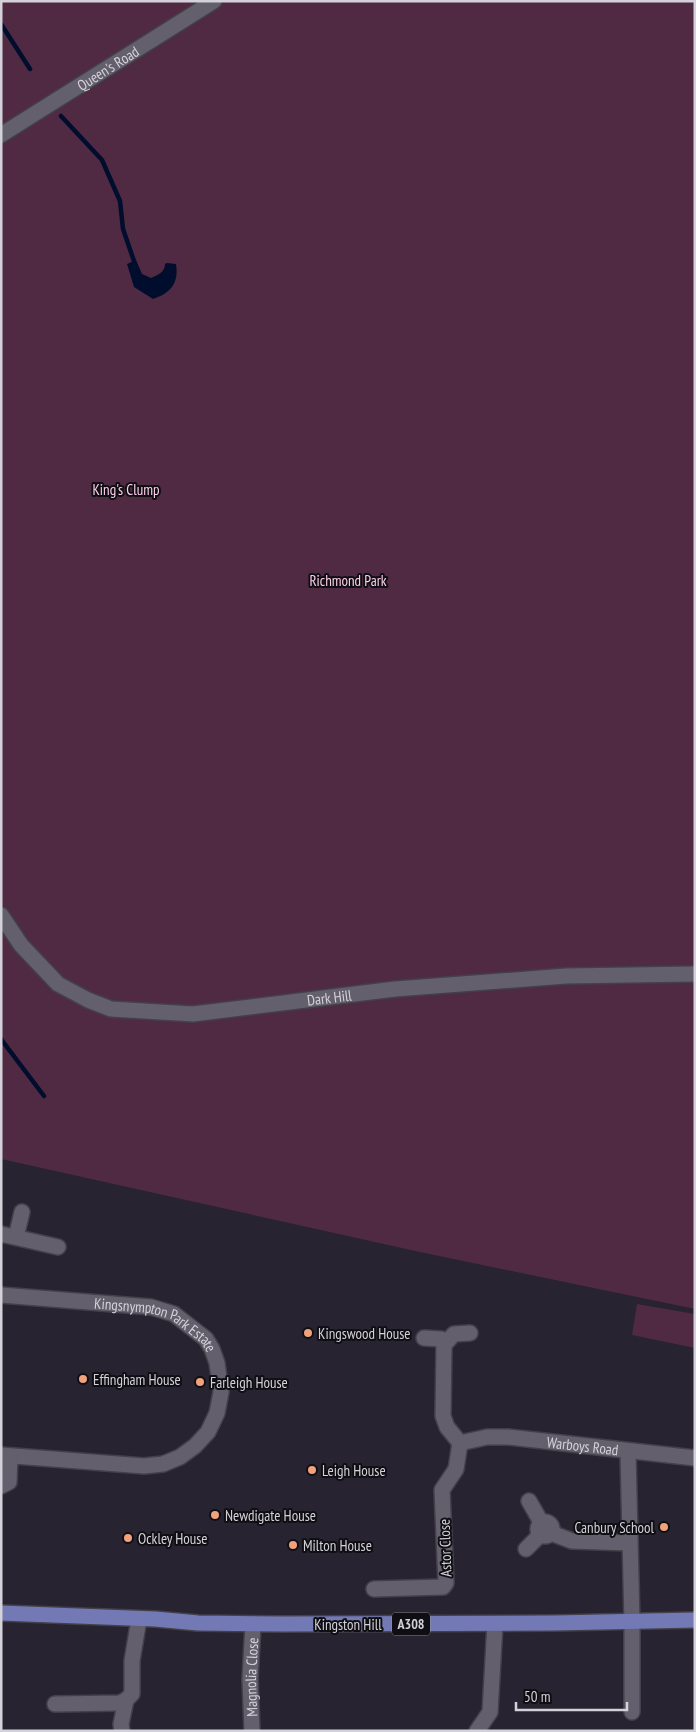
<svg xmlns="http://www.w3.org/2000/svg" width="696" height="1732" font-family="'PT Sans Narrow',sans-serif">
	<rect width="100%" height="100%" fill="#272330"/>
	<g fill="#502a43">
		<path d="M1 1H695V1309L420 1252 1 1159Z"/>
		<path d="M637 1304 695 1314V1348L632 1335Z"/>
	</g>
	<path fill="#000d2d" d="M136 260 142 274 151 278C158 275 165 272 165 264L167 263 176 264C179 283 171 293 153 299L134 287 127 264Z"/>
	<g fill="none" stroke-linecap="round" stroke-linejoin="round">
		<g stroke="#000d2d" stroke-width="4.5">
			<path d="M1 24 30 69"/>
			<path d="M61 116 102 160 120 201 123 229 134 261"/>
			<path d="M1 1039 44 1096"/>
		</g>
		<defs>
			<g id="minor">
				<path id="s1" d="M1 135 214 1"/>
				<path id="s2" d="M1 915 21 945 58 984 88 1000 111 1009 193 1014 395 989 566 976 695 974"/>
				<path d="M1 1234 58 1247"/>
				<path d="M16 1237 22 1212"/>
				<path id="s3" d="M1 1295 151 1307 174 1314 206 1339 212 1349 217 1363 221 1392 217 1413 208 1432 195 1446 180 1457 163 1464 144 1466 1 1455"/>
				<path id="s4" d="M470 1333 454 1334 444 1345 443 1416 447 1427 460 1443 487 1437H508L695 1458"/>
				<path d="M424 1338 441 1339 444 1345"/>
				<path d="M628 1452 632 1622V1712"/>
				<path d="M1 1486 9 1482 10 1456"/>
				<path d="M529 1501 541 1522"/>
				<circle cx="545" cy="1529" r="7"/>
				<path d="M551 1533 572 1541 629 1543"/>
				<path d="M526 1549 540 1535"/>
				<path d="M374 1589 443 1587 446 1583 442 1490 456 1469 460 1443"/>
				<path d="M55 1704 120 1703 126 1700 132 1694V1661L139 1619"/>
				<path d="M122 1731 121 1724 126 1700"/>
				<path id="s5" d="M252 1731 250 1679 253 1624"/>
				<path d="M477 1731 490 1712 495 1624"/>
			</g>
			<path id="major" d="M1 1613 155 1619 198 1623 281 1624 555 1623 695 1620"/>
		</defs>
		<use href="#minor" stroke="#434049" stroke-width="18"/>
		<use href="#major" stroke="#434049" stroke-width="18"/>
		<use href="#minor" stroke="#635f6d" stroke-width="15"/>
		<use href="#major" stroke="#7379b5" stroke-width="15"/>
	</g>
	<g fill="#f1a17c" stroke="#0f0e13" stroke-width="2">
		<circle cx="308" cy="1333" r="5"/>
		<circle cx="83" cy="1379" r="5"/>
		<circle cx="200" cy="1382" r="5"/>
		<circle cx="312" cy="1470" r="5"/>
		<circle cx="215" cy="1515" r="5"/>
		<circle cx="664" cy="1527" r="5"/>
		<circle cx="128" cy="1538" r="5"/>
		<circle cx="293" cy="1545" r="5"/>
	</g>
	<g text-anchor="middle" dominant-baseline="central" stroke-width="4" stroke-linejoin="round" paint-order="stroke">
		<rect fill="#0f0e13" stroke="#98969e" stroke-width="1" x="392" y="1612.5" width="38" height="23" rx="4"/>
		<g font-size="14" font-weight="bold" fill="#d3d1d9">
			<text x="411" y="1624">A308</text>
		</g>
		<g font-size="15" fill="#d3d1d9" stroke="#0f0e13">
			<text stroke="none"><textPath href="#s1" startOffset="126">Queen's Road</textPath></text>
			<text stroke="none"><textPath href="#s2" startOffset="368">Dark Hill</textPath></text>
			<text stroke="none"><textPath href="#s3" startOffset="161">Kingsnympton Park Estate</textPath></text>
			<text stroke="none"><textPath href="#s4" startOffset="258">Warboys Road</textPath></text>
			<text transform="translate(445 1548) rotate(-92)">Astor Close</text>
			<text x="348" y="1624">Kingston Hill</text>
			<text stroke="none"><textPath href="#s5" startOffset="54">Magnolia Close</textPath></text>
		</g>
		<g font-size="15" fill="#fbceea" stroke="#0f0e13">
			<text x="126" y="489">King's Clump</text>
			<text x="348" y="580">Richmond Park</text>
		</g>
		<g font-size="15" fill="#d3d1d9" stroke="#0f0e13" text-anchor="start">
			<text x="318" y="1333">Kingswood House</text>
			<text x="93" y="1379">Effingham House</text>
			<text x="210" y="1382">Farleigh House</text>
			<text x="322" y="1470">Leigh House</text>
			<text x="225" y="1515">Newdigate House</text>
			<text x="654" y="1527" text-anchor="end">Canbury School</text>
			<text x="138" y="1538">Ockley House</text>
			<text x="303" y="1545">Milton House</text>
		</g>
	</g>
	<rect width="696" height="1732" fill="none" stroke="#d3d1d9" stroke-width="5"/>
	<path d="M516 1702v8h111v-8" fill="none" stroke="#d3d1d9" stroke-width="2.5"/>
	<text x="524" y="1702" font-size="15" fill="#d3d1d9" stroke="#0f0e13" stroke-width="4" paint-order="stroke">50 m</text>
</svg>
